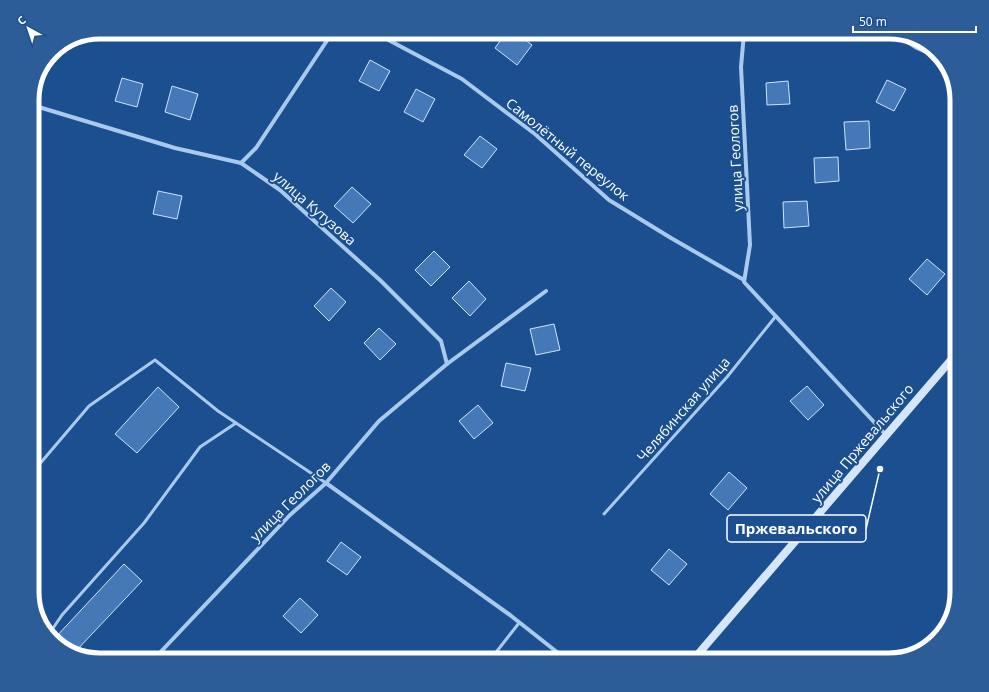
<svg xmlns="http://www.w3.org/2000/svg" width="989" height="692" font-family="'Open Sans',sans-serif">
	<rect width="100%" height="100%" fill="#1b4f8f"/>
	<g fill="#4478b7" stroke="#cfe3fa">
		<path d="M505 34H518L532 45 517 65 495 48Z"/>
		<path d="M370 60 390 71 379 91 359 81Z"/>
		<path d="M122 78 143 84 137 107 115 101Z"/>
		<path d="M887 80 906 89 894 111 876 102Z"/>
		<path d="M788 81 790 104 767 105 766 83Z"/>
		<path d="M172 86 198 94 190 120 165 112Z"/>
		<path d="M416 89 435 99 423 122 404 112Z"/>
		<path d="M869 121 870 148 846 150 844 122Z"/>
		<path d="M480 136 497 149 482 168 464 155Z"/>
		<path d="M838 157 839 181 815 183 814 158Z"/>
		<path d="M352 187 371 204 353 223 334 206Z"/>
		<path d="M158 191 182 196 177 219 153 214Z"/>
		<path d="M807 201 809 226 784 228 783 202Z"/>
		<path d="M957 208V227L948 219Z"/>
		<path d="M434 251 450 267 431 286 415 270Z"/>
		<path d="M927 259 945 274 927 295 909 279Z"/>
		<path d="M469 281 486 299 470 316 452 298Z"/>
		<path d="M331 288 346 302 329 321 314 306Z"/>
		<path d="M554 324 560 350 536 355 530 329Z"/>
		<path d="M379 328 396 344 380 360 364 343Z"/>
		<path d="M506 363 531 368 525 391 501 386Z"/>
		<path d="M807 386 824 405 808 420 790 401Z"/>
		<path d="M158 387 179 407 137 453 115 434Z"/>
		<path d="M478 405 493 423 474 439 459 421Z"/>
		<path d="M729 472 747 488 728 510 710 494Z"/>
		<path d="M341 542 361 557 347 575 327 561Z"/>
		<path d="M669 549 687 564 669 585 651 570Z"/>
		<path d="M32 556 39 562 32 569Z"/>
		<path d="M124 564 142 581 75 652 62 648 54 639Z"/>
		<path d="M300 598 318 615 301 633 283 616Z"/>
	</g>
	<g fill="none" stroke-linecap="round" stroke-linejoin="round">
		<g stroke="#a9c9ee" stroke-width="3">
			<path d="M32 473 89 406 155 360 218 411 326 483"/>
			<path d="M604 514 727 377 776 316"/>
			<path d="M49 634 62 615 144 523 200 447 236 423"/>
			<path d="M490 660 519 623"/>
		</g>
		<g stroke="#a9c9ee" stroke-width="4">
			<path d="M744 33 741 67 750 245 744 282 886 435"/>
			<path d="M895 34 917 48 940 58"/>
			<path d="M379 35 462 79 535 134 609 200 671 238 744 280"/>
			<path d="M32 105 175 148 241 163 280 190 381 281 441 341 447 364"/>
			<path d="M241 163 256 148 330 36"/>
			<path d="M326 483 510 615 567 660"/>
			<path d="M153 660 290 515 326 483 379 421 447 364 546 291"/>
		</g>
		<path stroke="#d6e6fa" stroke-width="8" d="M693 660 957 353"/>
	</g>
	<g text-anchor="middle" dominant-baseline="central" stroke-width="4" stroke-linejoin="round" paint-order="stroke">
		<g font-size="14" fill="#fff" stroke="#1b4f8f">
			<text transform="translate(568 149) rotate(39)">Самолётный переулок</text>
			<text transform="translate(735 158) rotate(-93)">улица Геологов</text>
			<text transform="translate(315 208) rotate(41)">улица Кутузова</text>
			<text transform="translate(683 409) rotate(-49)">Челябинская улица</text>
			<text transform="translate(862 443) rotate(-50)">улица Пржевальского</text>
			<text transform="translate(290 501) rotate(-45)">улица Геологов</text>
		</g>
	</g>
	<path d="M0 0H989V692H0ZM100 39H889A61 61 0 0 1 950 100V592A61 61 0 0 1 889 653H100A61 61 0 0 1 39 592V100A61 61 0 0 1 100 39Z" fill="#2d5d98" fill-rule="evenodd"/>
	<path fill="none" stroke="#fff" stroke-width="5" d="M100 39H889A61 61 0 0 1 950 100V592A61 61 0 0 1 889 653H100A61 61 0 0 1 39 592V100A61 61 0 0 1 100 39Z"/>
	<path fill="none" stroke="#fff" stroke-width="1.5" d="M880 469L866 529"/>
	<circle fill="#fff" stroke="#1b4f8f" stroke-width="1.5" cx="880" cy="469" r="4"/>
	<rect fill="#1b4f8f" stroke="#fff" stroke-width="1.5" x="727" y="515" width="139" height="27" rx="4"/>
	<g font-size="15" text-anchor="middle" font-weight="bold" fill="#fff">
		<text x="796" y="534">Пржевальского</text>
	</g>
	<g transform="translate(28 28) rotate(320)" stroke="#1b4f8f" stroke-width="3" paint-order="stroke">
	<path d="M0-3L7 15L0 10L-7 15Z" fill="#ffffff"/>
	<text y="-6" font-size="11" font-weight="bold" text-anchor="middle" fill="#ffffff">С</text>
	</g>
	<path d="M853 26v6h123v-6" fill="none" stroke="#ffffff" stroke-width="2"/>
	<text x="859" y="26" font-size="12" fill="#ffffff" stroke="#1b4f8f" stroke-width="3" paint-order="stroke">50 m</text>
</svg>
